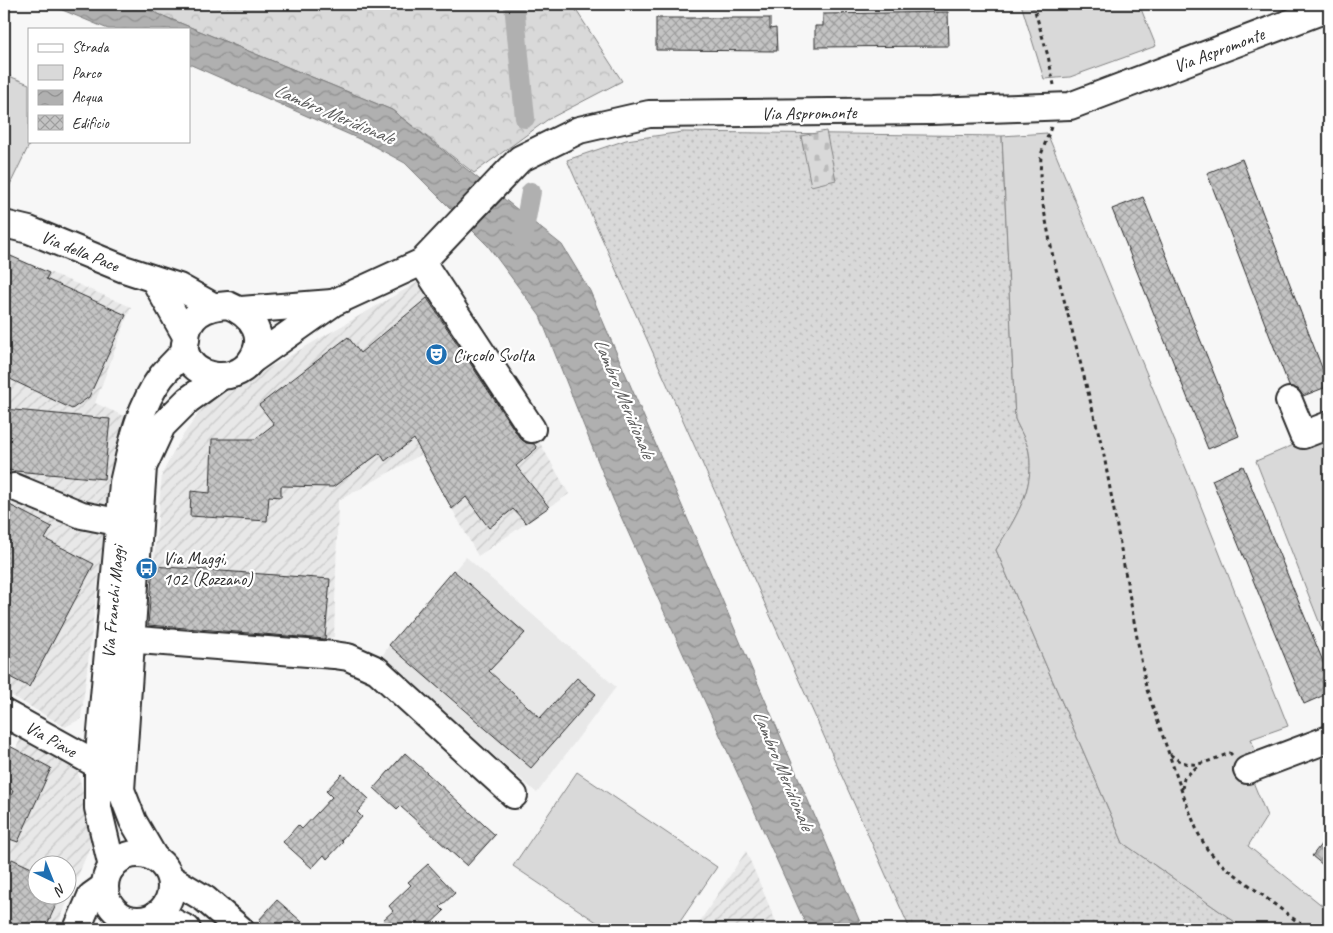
<svg xmlns="http://www.w3.org/2000/svg" width="1333" height="933" font-family="Caveat,sans-serif">
	<defs>
		<pattern id="industrial-furrows" width="10" height="10" patternUnits="userSpaceOnUse" patternTransform="scale(1.25)"><rect width="10" height="10" fill="#e8e8e8"/><path d="M-1 1l2-2M0 10L10 0M9 11l2-2" fill="none" stroke="#c7c7c7"/></pattern>
		<pattern id="grass-dots" width="8" height="8" patternUnits="userSpaceOnUse" patternTransform="scale(1.25)"><rect width="8" height="8" fill="#d9d9d9"/><path d="M2 2h.1M6 6h.1" fill="none" stroke="#bababa" stroke-width="1.8" stroke-linecap="round"/></pattern>
		<pattern id="forest-crowns" width="20" height="18" patternUnits="userSpaceOnUse" patternTransform="scale(1.25)"><rect width="20" height="18" fill="#d9d9d9"/><path d="M2 6a3 3 0 1 1 6 0M12 15a3 3 0 1 1 6 0" fill="none" stroke="#bababa"/></pattern>
		<pattern id="cemetery-stones" width="16" height="16" patternUnits="userSpaceOnUse" patternTransform="scale(1.25)"><rect width="16" height="16" fill="#d9d9d9"/><path d="M2 7V4a2 2 0 0 1 4 0v3zM10 15v-3a2 2 0 0 1 4 0v3z" fill="#bababa"/></pattern>
		<pattern id="water-waves" width="16" height="10" patternUnits="userSpaceOnUse" patternTransform="scale(1.25)"><rect width="16" height="10" fill="#b0b0b0"/><path d="M0 5q4-4 8 0t8 0" fill="none" stroke="#8f8f8f"/></pattern>
		<pattern id="building-cross-hatch" width="8" height="8" patternUnits="userSpaceOnUse" patternTransform="scale(1.25)"><rect width="8" height="8" fill="#c4c4c4"/><path d="M0 0l8 8M0 8l8-8" fill="none" stroke="#9f9f9f"/></pattern>
	</defs>
	<rect width="100%" height="100%" fill="#f7f7f7"/>
	<filter id="ink" filterUnits="userSpaceOnUse"><feTurbulence type="fractalNoise" baseFrequency=".02" numOctaves="2"/><feDisplacementMap in="SourceGraphic" scale="10" xChannelSelector="R" yChannelSelector="G"/><feConvolveMatrix kernelMatrix="1 2 1 2 8 2 1 2 1" color-interpolation-filters="sRGB"/></filter>
	<g filter="url(#ink)">
		<path fill="#e8e8e8" d="M466 557 616 687 537 793 381 658 389 645Z"/>
		<g fill="url(#industrial-furrows)" fill-rule="evenodd">
			<path d="M4 253 131 307 95 403 126 417 114 450 81 719 65 727 4 691Z"/>
			<path d="M420 281 532 429 569 494 478 556 422 454 338 501 334 637 325 639 148 625 162 474 181 438 206 404Z"/>
			<path d="M24 730 76 765 94 837 56 929H4V877L12 859 4 855V777ZM38 866H68V896H38Z"/>
			<path d="M746 851 779 929H695Z"/>
		</g>
		<path fill="url(#grass-dots)" stroke="#828282" d="M683 132 1002 136 1015 419C1019 429 1027 441 1029 452 1035 489 1015 519 996 550L1123 843 1245 929H910L567 160 626 140Z"/>
		<path fill="url(#forest-crowns)" stroke="#828282" d="M134 4H572L622 81 547 120 474 173 392 110Z"/>
		<path fill="url(#cemetery-stones)" stroke="#828282" d="M826 131 836 180 811 186 801 136Z"/>
		<g fill="#d9d9d9" stroke="#828282">
			<path d="M1021 4H1139L1156 46 1070 77 1044 79Z"/>
			<path d="M4 74 29 84V141H31L4 197Z"/>
			<path d="M1047 133 1187 471 1288 726 1251 739 1257 756 1251 777 1267 816 1248 846 1329 911V929H1245L1123 843 996 550C1015 519 1035 489 1029 452 1027 441 1019 429 1015 419L1002 136Z"/>
			<path d="M1329 430V647L1256 461Z"/>
			<path d="M577 772 717 867 675 929H607L513 866Z"/>
		</g>
		<path fill="url(#water-waves)" stroke="#7b7b7b" d="M48 4H134L392 110 562 245 590 291 863 929H808L613 499 540 316 488 246 405 163 366 142 189 64V29H108Z"/>
		<g fill="none" stroke-linecap="round" stroke-linejoin="round">
			<g stroke="#b0b0b0" stroke-width="20">
				<path d="M514 4 525 118"/>
				<path d="M522 240 531 192"/>
			</g>
		</g>
		<g fill="url(#building-cross-hatch)" stroke="#2b2b2b">
			<path d="M948 12 949 46 815 47V26H823V14Z"/>
			<path d="M656 18H770V29L776 28 777 51 656 50Z"/>
			<path d="M1242 159 1329 386 1303 396 1298 389 1289 386 1207 173Z"/>
			<path d="M1143 197 1239 436 1208 449 1112 209Z"/>
			<path d="M4 253 49 273 46 279 126 315 89 397 72 409 4 376Z"/>
			<path d="M427 298 519 437 526 443 534 444 537 448 516 466 549 507 526 523 513 509 489 528 466 497 452 509 414 439 385 461 380 453 333 487 281 486V497L269 496 267 521 190 516 191 491 210 493 212 439H255L274 424 259 405 348 337 360 353Z"/>
			<path d="M4 409 110 419 104 479 4 470Z"/>
			<path d="M1243 466 1329 676V693L1304 704 1212 480Z"/>
			<path d="M4 502 52 527 45 539 94 564 29 687 4 674Z"/>
			<path d="M153 566 330 579 325 639 148 625Z"/>
			<path d="M453 570 525 633 489 671 540 718 577 678 596 694 531 768 389 645Z"/>
			<path d="M4 743 51 768 18 842 4 837V820L13 790 4 786Z"/>
			<path d="M405 753 495 835 467 866 400 806 397 809 374 788Z"/>
			<path d="M342 774 369 799 357 812 362 817 341 840 343 842 327 859 324 855 312 868 283 842 298 825 302 829 332 797 326 791Z"/>
			<path d="M1329 834V870L1312 856Z"/>
			<path d="M12 859 38 871V896H60L45 929H4V877Z"/>
			<path d="M428 864 455 893 440 907 444 911 425 929H391L383 920 393 911 389 906 411 885 408 882Z"/>
			<path d="M277 900 310 929H269L259 920Z"/>
		</g>
		<g fill="none" stroke-linecap="round" stroke-linejoin="round">
			<defs>
				<g id="minor">
					<path d="M4 224 29 230 124 269 179 287 213 306"/>
					<path d="M422 262 532 429"/>
					<path d="M155 281 186 336"/>
					<path d="M228 305C252 315 269 337 250 362 234 384 193 380 185 351 184 348 185 343 186 340 186 315 207 306 228 305Z"/>
					<path d="M241 310 332 303"/>
					<path d="M252 360 333 303 422 262 520 159 579 130 649 114 931 111 1070 106 1329 8"/>
					<path d="M1289 401 1303 435 1329 425"/>
					<path d="M14 487 82 515 137 526"/>
					<path d="M112 638 334 655 348 657 377 670 514 795"/>
					<path d="M4 713 98 765"/>
					<path d="M1247 770 1329 739"/>
					<circle cx="138" cy="887" r="33"/>
					<path d="M154 857 133 821 121 790 143 467 162 426 188 400 220 377"/>
					<path d="M112 867 98 808V765L123 483C131 448 139 406 161 377 168 368 177 360 185 351"/>
					<path d="M172 879 205 899 240 929"/>
					<path d="M157 914 187 929"/>
					<path d="M77 929 91 896 105 886"/>
				</g>
			</defs>
			<use href="#minor" stroke="#2b2b2b" stroke-width="30"/>
			<g stroke="#2b2b2b" stroke-width="3" stroke-dasharray="4 4" stroke-linecap="butt">
				<path d="M1033 4 1048 56 1054 85"/>
				<path d="M1051 127 1041 155 1040 177 1043 205 1053 257 1103 450 1146 687 1182 792 1198 833 1207 849 1220 863 1307 929"/>
				<path d="M1170 754C1191 773 1207 761 1230 753L1232 755"/>
				<path d="M1182 789 1184 778 1199 765"/>
			</g>
			<use href="#minor" stroke="#fff" stroke-width="26"/>
		</g>
	</g>
	<defs>
		<symbol id="theatre-disc" viewBox="-11 -11 22 22"><circle r="9.5" fill="#1f6fb2" stroke="#fff"/><path d="M-5-5.5Q0-4 5-5.5V0Q5 5 0 6Q-5 5-5 0ZM-3.3-2.5H-1v1.5H-3.3ZM1-2.5H3.3v1.5H1ZM-2.8 1Q0 5.5 2.8 1Z" fill="#fff"/></symbol>
		<symbol id="bus-disc" viewBox="-11 -11 22 22"><circle r="9.5" fill="#1f6fb2" stroke="#fff"/><path d="M-5-6H5V4H4V6H2V4H-2V6H-4V4H-5ZM-3.5-4V0h7V-4ZM-3.5 1.2v1.5H-2V1.2ZM2 1.2v1.5H3.5V1.2Z" fill="#fff"/></symbol>
	</defs>
	<g fill-rule="evenodd">
		<use href="#theatre-disc" x="424" y="342" width="25" height="25"/>
		<use href="#bus-disc" x="134" y="556" width="25" height="25"/>
	</g>
	<g text-anchor="middle" dominant-baseline="central" stroke-width="4.5" stroke-linejoin="round" paint-order="stroke">
		<g font-size="18" fill="#2b2b2b" stroke="#fff">
			<text transform="translate(1219 50) rotate(-21)">Via Aspromonte</text>
			<text transform="translate(809 113) rotate(-1)">Via Aspromonte</text>
			<text transform="translate(80 251) rotate(22)">Via della Pace</text>
			<text transform="translate(113 602) rotate(-85)">Via Franchi Maggi</text>
			<text transform="translate(51 739) rotate(29)">Via Piave</text>
		</g>
		<g font-size="18" fill="#2b2b2b" stroke="#fff" text-anchor="start">
			<text x="453" y="355">Circolo Svolta</text>
			<text x="163" y="558">Via Maggi,<tspan x="163" dy="21">102 (Rozzano)</tspan></text>
		</g>
		<g font-size="19" font-style="italic" fill="#5a5a5a" stroke="#fff">
			<text transform="translate(334 114) rotate(23)">Lambro Meridionale</text>
			<text transform="translate(624 398) rotate(67)">Lambro Meridionale</text>
			<text transform="translate(783 770) rotate(67)">Lambro Meridionale</text>
		</g>
	</g>
	<rect width="1333" height="933" fill="none" stroke="#fff" stroke-width="20"/>
	<rect x="10" y="10" width="1313" height="913" fill="none" stroke="#2b2b2b" stroke-width="2" filter="url(#ink)"/>
	<rect x="28" y="28" width="162" height="115" fill="#ffffff" stroke="#aaaaaa"/>
	<rect x="38" y="44" width="25" height="8" fill="#ffffff" stroke="#aaaaaa"/>
	<text x="72" y="52" font-size="15" fill="#2b2b2b">Strada</text>
	<rect x="38" y="65" width="25" height="15" fill="#d9d9d9" stroke="#aaaaaa"/>
	<text x="72" y="78" font-size="15" fill="#2b2b2b">Parco</text>
	<rect x="38" y="90" width="25" height="15" fill="url(#water-waves)" stroke="#aaaaaa"/>
	<text x="72" y="102" font-size="15" fill="#2b2b2b">Acqua</text>
	<rect x="38" y="115" width="25" height="15" fill="url(#building-cross-hatch)" stroke="#aaaaaa"/>
	<text x="72" y="128" font-size="15" fill="#2b2b2b">Edificio</text>
	<g transform="translate(52 880) rotate(137)"><circle r="24" fill="#ffffff" stroke="#aaaaaa"/>
	<path d="M0-4L9 19L0 12L-9 19Z" fill="#1f6fb2"/>
	<text y="-8" font-size="14" font-weight="bold" text-anchor="middle" fill="#2b2b2b">N</text>
	</g>
</svg>
